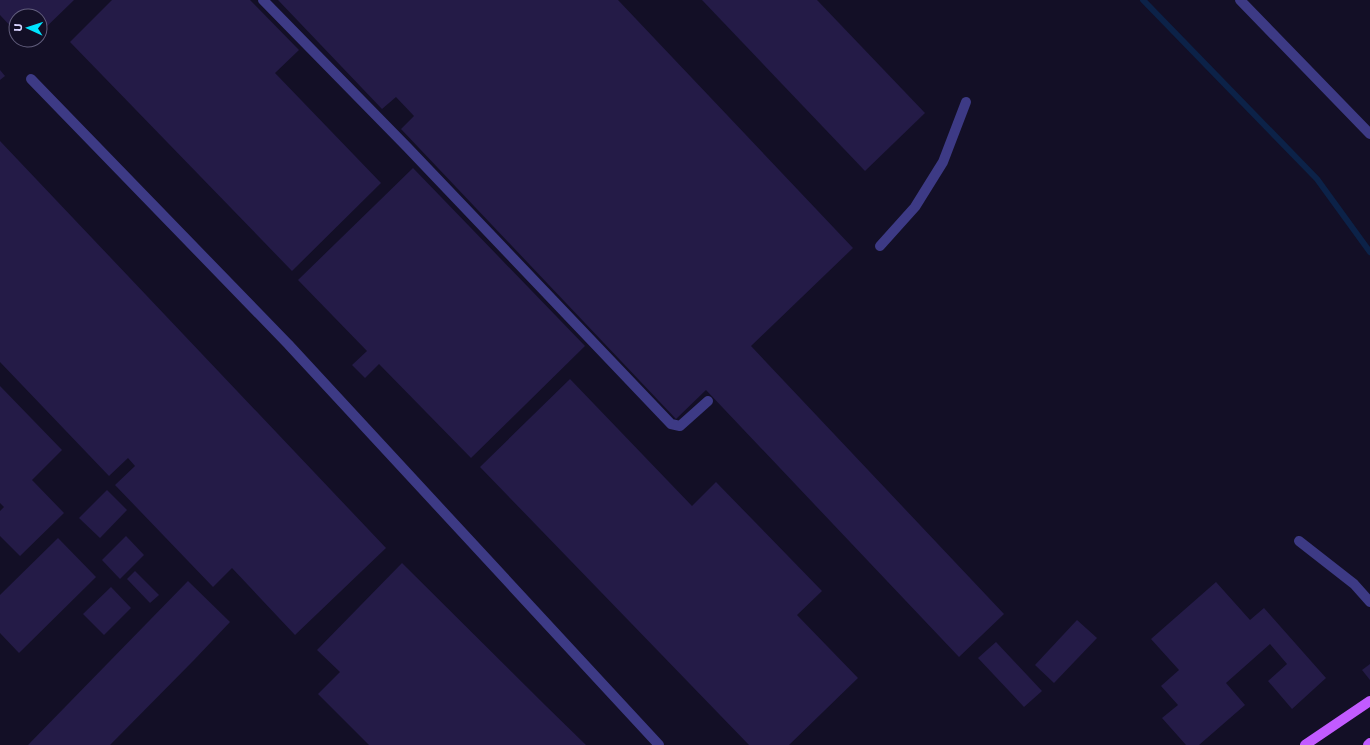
<svg xmlns="http://www.w3.org/2000/svg" width="1370" height="745" font-family="Commissioner,sans-serif">
	<rect width="100%" height="100%" fill="#130f26"/>
	<g fill="none" stroke-linecap="round" stroke-linejoin="round">
		<path stroke="#0c2248" stroke-width="6" d="M1143 0 1317 179 1370 252"/>
	</g>
	<g fill="#241b47">
		<path d="M0 0H74L40 33V16H16V32L0 15Z"/>
		<path d="M112 0H250L299 50 275 73 381 183 292 271 70 42Z"/>
		<path d="M278 0H618L853 248 751 346 1004 614 959 657 706 390 676 419 401 129 414 116 396 97 382 109Z"/>
		<path d="M702 0H817L925 113 865 171Z"/>
		<path d="M0 70 5 76 0 80Z"/>
		<path d="M0 141 386 548 295 635 232 568 213 587 115 485 135 466 128 458 109 476 0 362Z"/>
		<path d="M413 168 585 346 471 458 379 364 365 378 352 365 367 351 298 280Z"/>
		<path d="M570 379 692 506 716 482 822 591 797 615 858 678 789 745H749L480 467Z"/>
		<path d="M0 386 62 450 32 480 64 513 20 556 0 536V511L4 507 0 503Z"/>
		<path d="M107 490 127 510 100 538 79 518Z"/>
		<path d="M126 536 144 555 120 579 102 560Z"/>
		<path d="M58 538 96 577 19 653 0 633V595Z"/>
		<path d="M402 563 545 705 586 745H369L318 694 340 672 317 650Z"/>
		<path d="M135 571 159 595 150 603 127 579Z"/>
		<path d="M188 581 230 622 194 660 110 745H28Z"/>
		<path d="M1216 582 1250 620 1264 608 1326 678 1292 709 1268 681 1287 664 1270 644 1226 683 1245 705 1199 745H1186L1162 718 1178 705 1161 686 1179 670 1151 639Z"/>
		<path d="M111 587 131 608 104 635 83 614Z"/>
		<path d="M1077 620 1097 638 1054 683 1035 665Z"/>
		<path d="M996 642 1042 691 1024 707 978 658Z"/>
		<path d="M1370 664V680L1362 670Z"/>
	</g>
	<g fill="none" stroke-linecap="round" stroke-linejoin="round">
		<g stroke="#3d3a85" stroke-width="10">
			<path d="M263 0 407 147 671 424 680 426 708 401"/>
			<path d="M1240 0 1370 134"/>
			<path d="M31 79 288 344 659 745"/>
			<path d="M880 246 915 207 943 162 966 102"/>
			<path d="M1299 541 1354 584 1370 602"/>
		</g>
		<g stroke="#c25bff" stroke-width="10">
			<path d="M1305 745 1370 701"/>
			<path d="M1368 745 1370 743"/>
		</g>
	</g>
	<g transform="translate(28 28) rotate(273)"><circle r="19" fill="#130f26" stroke="#625e7d"/>
	<path d="M0-3L7 15L0 10L-7 15Z" fill="#00e5ff"/>
	<text y="-6" font-size="11" font-weight="bold" text-anchor="middle" fill="#d9d4ff">U</text>
	</g>
</svg>
